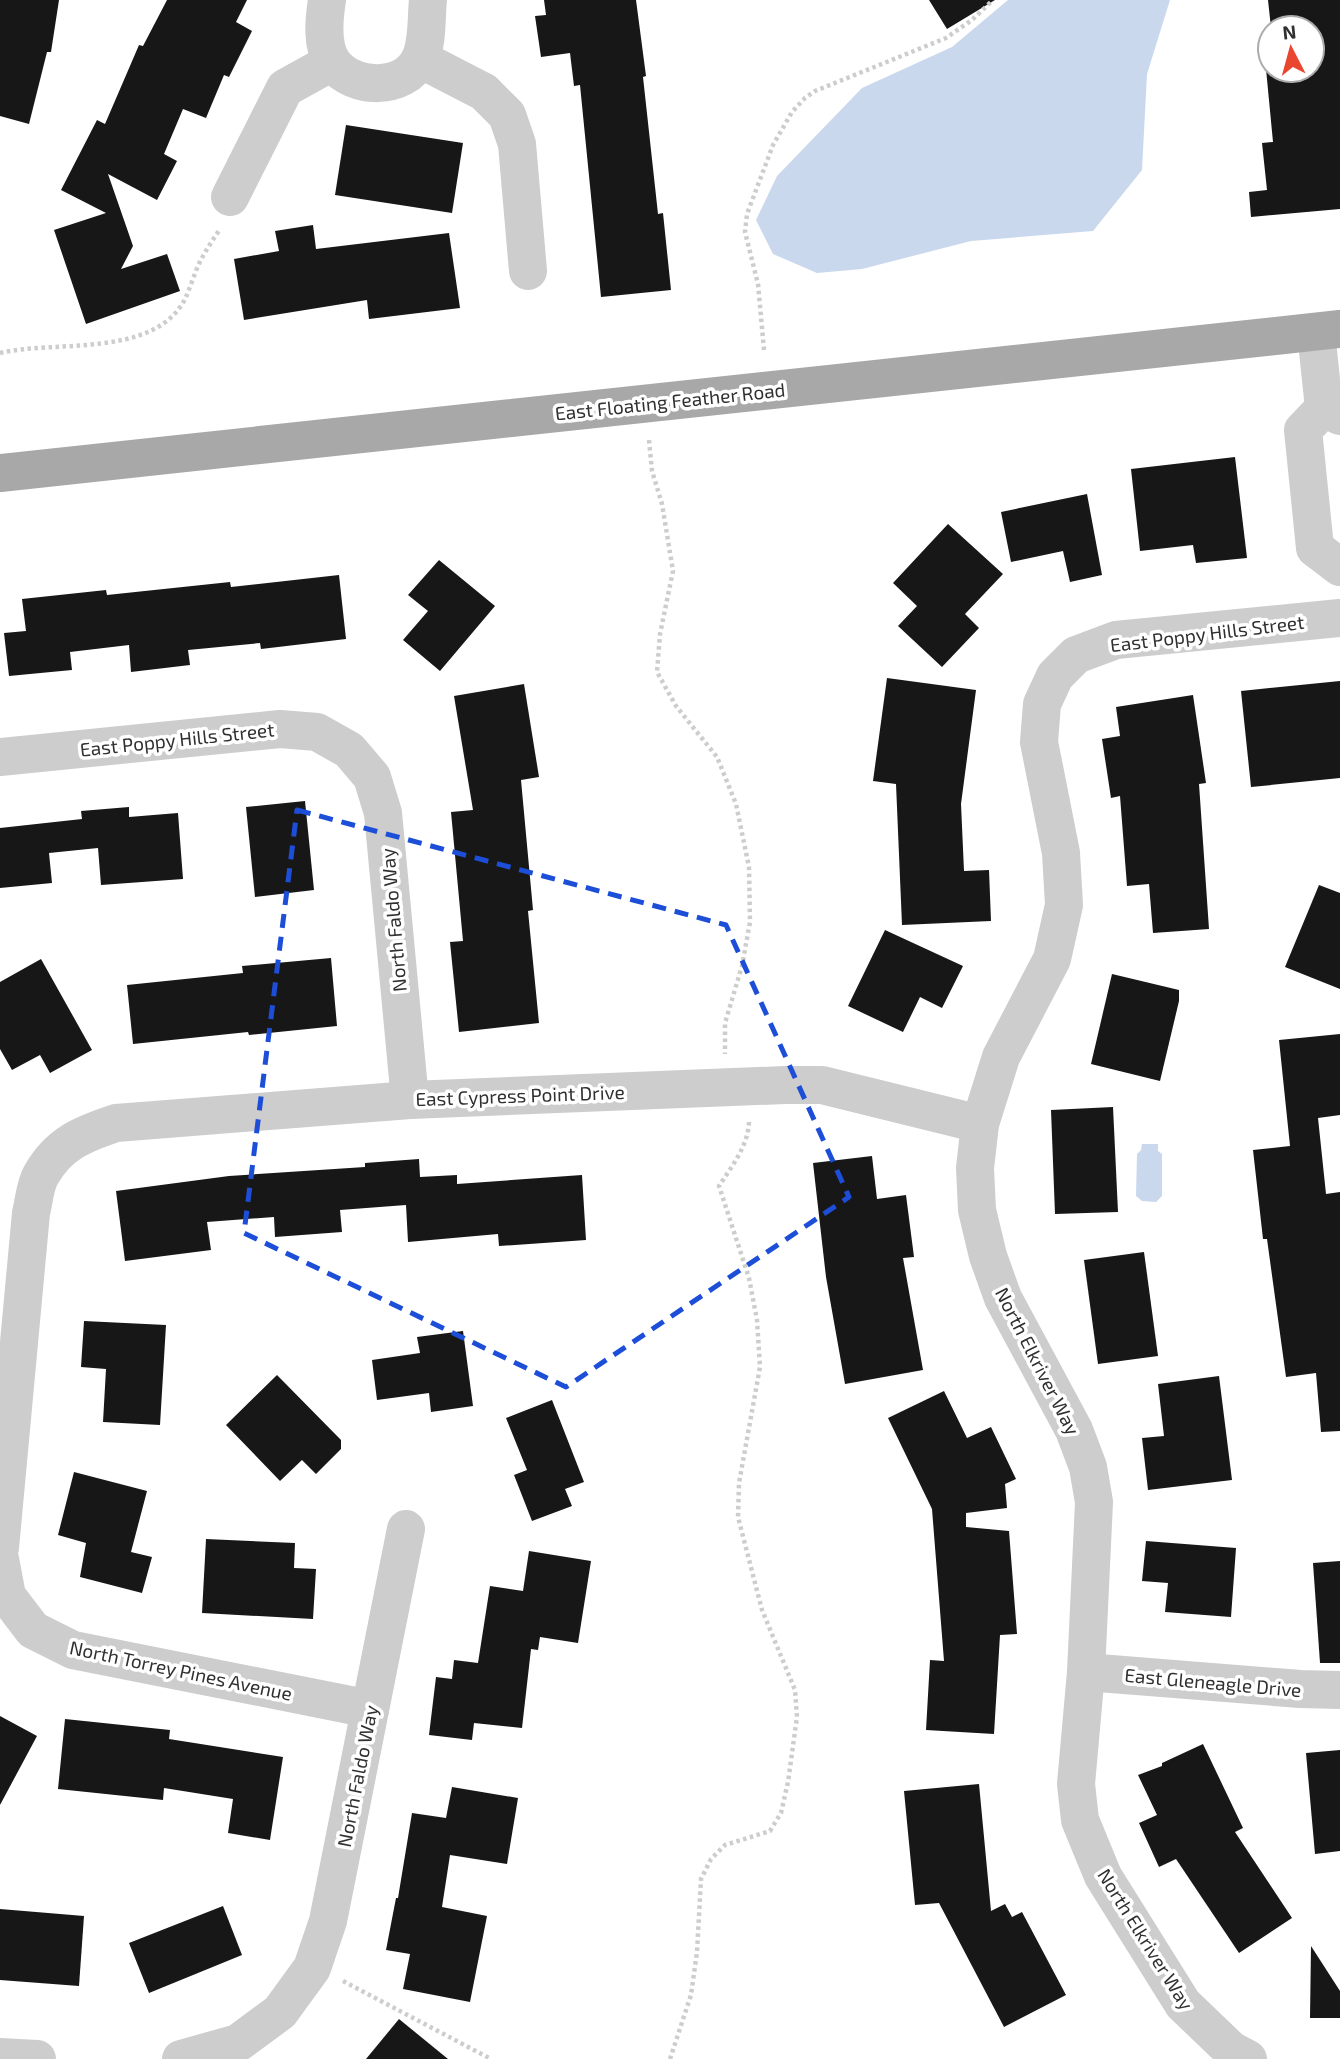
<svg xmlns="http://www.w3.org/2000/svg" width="1340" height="2059" font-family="'Exo 2',sans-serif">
	<rect width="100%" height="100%" fill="#fff"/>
	<g fill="#c9d8ed">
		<path d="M1008 0H1170L1147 74 1142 170 1093 231 971 241 862 269 817 273 773 254 756 220 777 176 862 88 952 47Z"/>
		<path d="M1142 1144H1158V1151L1162 1154V1196L1156 1202 1142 1201 1136 1196 1137 1154 1141 1150Z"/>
	</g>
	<g fill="#171717">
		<path d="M0 0H59L51 52H47L29 124 0 116Z"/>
		<path d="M167 0H247L236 22 252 31 229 77 224 75 206 118 183 109 164 154 177 161 157 200 108 174 133 246 121 269 167 254 180 291 86 324 54 230 106 213 61 190 97 120 105 124 139 45 143 46Z"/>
		<path d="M544 0H636L646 76 643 77 658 214 663 213 671 290 601 297 580 85 574 86 570 53 541 57 535 16 546 15Z"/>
		<path d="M929 0H995L947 29Z"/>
		<path d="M1268 0H1340V209L1251 217 1249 192 1267 190 1262 143 1273 142 1264 48 1270 47V70H1312V28H1271Z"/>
		<path d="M346 125 463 143 452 213 335 195Z"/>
		<path d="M313 225 316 249 449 233 460 308 369 319 367 300 244 320 234 259 279 251 275 231Z"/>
		<path d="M1235 457 1247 558 1196 563 1193 545 1140 551 1131 469Z"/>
		<path d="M1087 494 1102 575 1070 582 1063 551 1011 562 1001 512Z"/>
		<path d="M948 524 1003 574 965 614 979 628 942 667 898 626 917 606 893 583Z"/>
		<path d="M439 560 495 606 440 671 403 640 428 611 408 595Z"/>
		<path d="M339 575 346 639 261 649 260 643 188 650 190 665 131 672 129 645 70 652 72 670 9 676 4 633 26 631 22 599 106 590 107 595 230 582 231 587Z"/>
		<path d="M887 678 976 690 961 804 964 871 989 870 991 921 902 925 896 784 873 781Z"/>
		<path d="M1340 681V778L1251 787 1241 691Z"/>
		<path d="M524 684 539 777 521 780 533 910 528 911 539 1023 459 1032 450 942 463 941 451 812 473 810 454 696Z"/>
		<path d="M1193 695 1206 783 1199 784 1209 929 1153 933 1149 884 1127 886 1120 796 1111 798 1102 739 1120 736 1116 707Z"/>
		<path d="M305 801 314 890 255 897 246 807Z"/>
		<path d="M129 807V817L178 813 183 879 101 885 98 848 49 853 52 883 0 888V828L82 819 81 811Z"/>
		<path d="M1319 885 1340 893V989L1285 967Z"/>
		<path d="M885 930 963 966 942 1008 920 997 903 1032 848 1006Z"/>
		<path d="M331 958 337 1026 249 1035 248 1032 133 1044 127 985 243 973 242 966Z"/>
		<path d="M41 959 92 1050 50 1073 40 1055 12 1070 0 1049V982Z"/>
		<path d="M1112 974 1179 990V1001L1160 1081 1091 1064Z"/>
		<path d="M1340 1034V1115L1318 1118 1326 1194 1340 1192V1431L1321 1432 1316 1373 1286 1377 1267 1239H1263L1253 1150 1290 1146 1279 1040Z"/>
		<path d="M1113 1107 1118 1212 1055 1214 1051 1110Z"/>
		<path d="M872 1156 877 1199 906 1195 914 1257 903 1258 923 1370 845 1384 826 1277 813 1163Z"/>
		<path d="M419 1159 420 1177 457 1175V1184L582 1175 586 1240 499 1246 498 1234 408 1242 406 1205 340 1210 342 1232 275 1237 274 1217 207 1222 211 1250 125 1261 116 1191 229 1176 365 1167V1163Z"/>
		<path d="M1144 1252 1158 1356 1098 1364 1084 1260Z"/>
		<path d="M84 1321 166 1325 160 1425 103 1422 106 1369 81 1367Z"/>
		<path d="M463 1331 473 1406 431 1412 429 1393 377 1400 372 1360 420 1353 417 1337Z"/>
		<path d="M277 1375 341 1440V1449L316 1474 302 1460 280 1481 226 1425Z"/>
		<path d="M1219 1376 1232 1480 1148 1490 1142 1438 1164 1436 1158 1384Z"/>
		<path d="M944 1391 967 1438 991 1427 1016 1479 1005 1484 1007 1508 966 1513V1527L1009 1531 1017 1634 1000 1635 994 1734 926 1730 930 1660 944 1661 932 1509 888 1418Z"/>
		<path d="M552 1400 584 1482 565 1489 572 1506 532 1521 514 1475 527 1470 506 1418Z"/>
		<path d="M74 1472 147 1491 131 1552 152 1557 142 1593 80 1577 86 1543 58 1535Z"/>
		<path d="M206 1539 295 1543 294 1568 316 1569 313 1619 202 1613Z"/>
		<path d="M1146 1541 1236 1548 1231 1617 1165 1612 1168 1583 1142 1581Z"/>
		<path d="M529 1551 591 1561 578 1643 540 1637 538 1650 531 1649 522 1728 474 1723 472 1740 429 1735 436 1677 452 1679 454 1660 478 1663 490 1586 523 1591Z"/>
		<path d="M1340 1561V1663H1320L1313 1563Z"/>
		<path d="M0 1716 37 1736 0 1805Z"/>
		<path d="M65 1719 170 1730 169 1739 283 1757 270 1840 228 1833 233 1799 164 1788 163 1800 58 1789Z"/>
		<path d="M1203 1744 1243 1828 1235 1832 1292 1918 1239 1953 1176 1859 1159 1867 1139 1823 1157 1815 1138 1775 1162 1766V1763Z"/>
		<path d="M1340 1750V1851L1315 1854 1306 1753Z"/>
		<path d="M979 1784 991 1911 1005 1904 1012 1917 1022 1912 1066 1995 1004 2027 939 1903 915 1905 904 1791Z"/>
		<path d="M452 1787 518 1798 507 1864 450 1855 442 1907 487 1916 470 2002 403 1989 410 1954 386 1950 396 1898H398L412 1813 446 1818Z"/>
		<path d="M223 1906 242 1955 149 1993 129 1943Z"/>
		<path d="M0 1909 84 1916 79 1986 0 1980Z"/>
		<path d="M1311 1946 1340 1991V2018H1310Z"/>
		<path d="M399 2019 448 2059H366Z"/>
	</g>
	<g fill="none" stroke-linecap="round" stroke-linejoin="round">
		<g stroke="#cdcdcd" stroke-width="4.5" stroke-dasharray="3.5 3.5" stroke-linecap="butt">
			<path d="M764 350 758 284 745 232 747 214 773 145 792 112 805 98 815 91 946 38 972 20 993 0"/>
			<path d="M0 353C55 340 152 358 184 301 191 287 195 270 203 256 208 247 214 238 220 229"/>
			<path d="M649 440 652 471 662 504 673 571 660 634 657 672 676 706 717 757 736 804 749 867 750 922 742 966 725 1023V1054"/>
			<path d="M343 1981 491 2059"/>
			<path d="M670 2059 691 1995 697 1952 701 1879 711 1859 725 1845 770 1831 781 1813 788 1782 797 1717 795 1690 762 1610 738 1517 739 1483 760 1367 757 1320 749 1278 719 1186C732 1166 748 1146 749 1122"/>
		</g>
		<g stroke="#cdcdcd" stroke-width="38">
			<path d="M327 0C324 19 321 46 333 63 353 90 404 91 420 59 428 42 426 18 428 0"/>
			<path d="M420 59 484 92 507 115 517 144 528 271"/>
			<path d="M230 197 285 88 332 62"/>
			<path d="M1316 332 1324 408"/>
			<path d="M1340 416 1324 408 1303 430 1315 548 1340 567"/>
			<path d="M0 757 280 729 317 732 349 750 372 777 383 813 410 1100"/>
			<path d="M0 1548 31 1213C34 1201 35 1185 41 1175 59 1143 83 1134 116 1123L410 1100 785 1085H822L980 1124"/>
			<path d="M0 1559 7 1596 33 1630 73 1650 370 1709"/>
			<path d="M1086 1672 1300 1689 1340 1690"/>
			<path d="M0 2057 37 2059"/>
			<path d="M181 2059 238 2043 280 2012 312 1968 328 1921 406 1529"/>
			<path d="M1248 2059 1231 2050 1183 2004 1103 1876 1080 1820 1076 1784 1086 1672 1094 1502 1088 1467 1074 1430 1003 1298 988 1256 977 1210 975 1168 980 1124 1001 1057 1052 959 1064 905 1061 853 1039 742 1042 704 1055 676 1076 655 1116 640 1340 618"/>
		</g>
		<path stroke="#a8a8a8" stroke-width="38" d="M0 473 1340 329"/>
	</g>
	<path fill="none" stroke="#1d4ed8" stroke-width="5" stroke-dasharray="14 9" stroke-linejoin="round" d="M297 810 726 925 849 1197 566 1387 244 1233Z"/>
	<g text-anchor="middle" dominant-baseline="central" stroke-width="7" stroke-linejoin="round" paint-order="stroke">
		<g font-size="19" fill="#303030" stroke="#fff">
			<text transform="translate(670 401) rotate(-6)">East Floating Feather Road</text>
			<text transform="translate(1207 633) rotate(-7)">East Poppy Hills Street</text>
			<text transform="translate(177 739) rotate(-6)">East Poppy Hills Street</text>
			<text transform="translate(393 920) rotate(-95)">North Faldo Way</text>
			<text transform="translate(520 1095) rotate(-2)">East Cypress Point Drive</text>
			<text transform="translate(1038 1361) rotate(63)">North Elkriver Way</text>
			<text transform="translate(181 1670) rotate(12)">North Torrey Pines Avenue</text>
			<text transform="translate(1213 1682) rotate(5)">East Gleneagle Drive</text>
			<text transform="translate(357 1776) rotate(-79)">North Faldo Way</text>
			<text transform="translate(1146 1939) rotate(58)">North Elkriver Way</text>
		</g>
	</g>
	<g transform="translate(1291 49) rotate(354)"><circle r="33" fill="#ffffff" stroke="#acacac" stroke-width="2"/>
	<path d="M0-5L12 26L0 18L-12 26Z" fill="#ea452f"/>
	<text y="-10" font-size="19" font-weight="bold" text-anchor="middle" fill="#303030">N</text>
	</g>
</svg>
